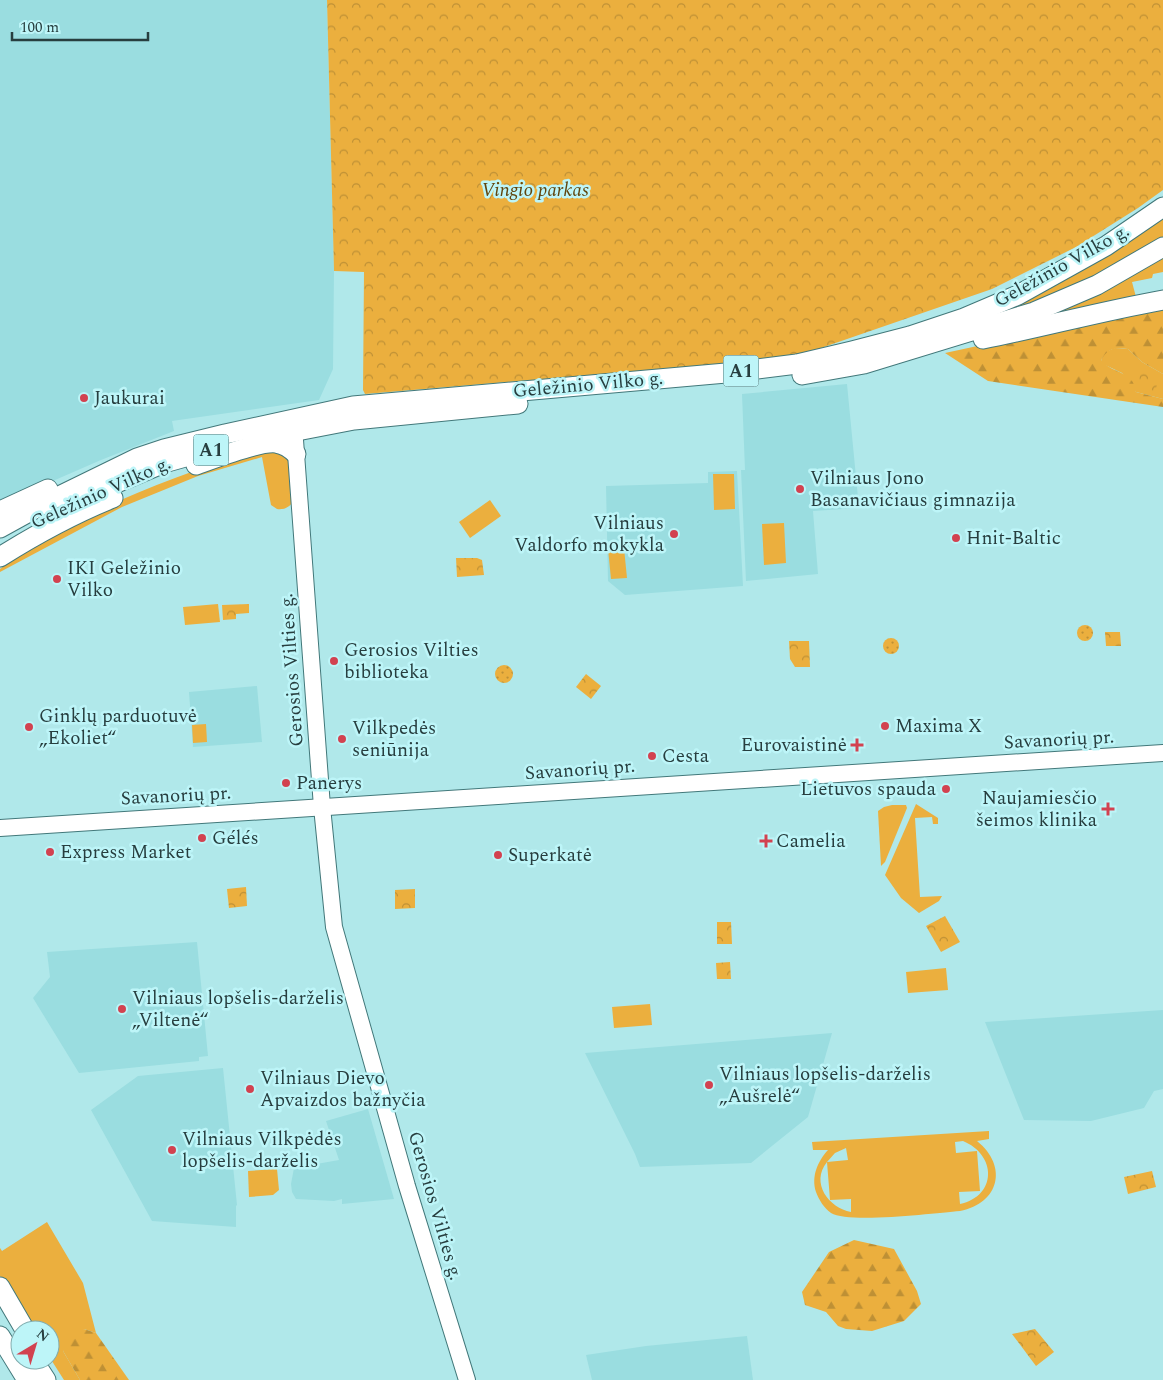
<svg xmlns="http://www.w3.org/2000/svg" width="1163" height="1380" font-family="Spectral,serif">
	<defs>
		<pattern id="forest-firs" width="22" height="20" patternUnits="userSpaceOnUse" patternTransform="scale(1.25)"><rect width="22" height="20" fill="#ebaf3e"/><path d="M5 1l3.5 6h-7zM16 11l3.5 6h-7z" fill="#be9035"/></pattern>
		<pattern id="park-crowns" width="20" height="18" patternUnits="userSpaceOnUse" patternTransform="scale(1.25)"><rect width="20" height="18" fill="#ebaf3e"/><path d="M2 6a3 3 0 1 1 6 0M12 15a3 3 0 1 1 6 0" fill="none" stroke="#be9035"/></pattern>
		<pattern id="garden-dots" width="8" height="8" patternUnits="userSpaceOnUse" patternTransform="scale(1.25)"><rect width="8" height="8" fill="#ebaf3e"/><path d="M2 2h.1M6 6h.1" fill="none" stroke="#be9035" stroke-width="1.8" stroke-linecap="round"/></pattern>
	</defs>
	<rect width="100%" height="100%" fill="#b0e8ea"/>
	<g fill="#9adde0">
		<path d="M0 0H327L334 271 333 369 319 400 172 421 174 431 101 460 0 504Z"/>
		<path d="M847 384 859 508 813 511 818 574 746 581 741 470H745L742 394Z"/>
		<path d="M737 471 743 586 625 595 608 581 606 486 708 483V472Z"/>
		<path d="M257 686 262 742 193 747 189 692Z"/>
		<path d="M197 942 208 1056 199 1057V1061L79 1073 33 998 50 977 47 952Z"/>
		<path d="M1163 1010V1089L1154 1091 1144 1108 1091 1121 1024 1120 985 1022Z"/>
		<path d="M832 1033 808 1117 751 1163 640 1167 635 1154 585 1053Z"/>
		<path d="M223 1068 237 1205 236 1206V1227L152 1221 91 1110 138 1076Z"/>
		<path d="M368 1109 394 1199 342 1204V1199L334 1201 296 1199 292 1192 291 1184 294 1168 339 1160 326 1121Z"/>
		<path d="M747 1336 753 1380H592L586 1355 646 1346Z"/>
	</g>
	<g fill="#ebaf3e" fill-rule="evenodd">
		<path d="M1163 213V240L1063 294 922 338Z"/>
		<path d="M1163 255V272L1153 274 1152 278 1132 282 1136 297 1025 324Z"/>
		<path d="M1115 348 1128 349 1142 362 1163 374V399L1136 392 1122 373 1103 364 1101 360 1105 352Z"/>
		<path d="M269 446 289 455 294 501C289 507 285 510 277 509L271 505 262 457 198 476 122 507 0 572V569C80 509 175 476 269 446Z"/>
		<path d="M713 474H734L735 509 714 510Z"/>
		<path d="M490 500 501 516 470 538 459 522Z"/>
		<path d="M784 523 786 563 764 565 762 524Z"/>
		<path d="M624 548 627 578 611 579 608 549Z"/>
		<path d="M218 604 220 622 185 625 183 607Z"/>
		<path d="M206 724 207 742 193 743 192 725Z"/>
		<path d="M916 804 938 818V824H933L932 817 915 818 920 897 942 896 939 901 919 913 901 898 885 875Z"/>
		<path d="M892 805H906L907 808 885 862 881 866 878 811 884 807Z"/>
		<path d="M946 968 948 990 908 993 906 972Z"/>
		<path d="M650 1004 652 1025 614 1028 612 1007Z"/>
		<path d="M989 1131V1139L977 1141C1008 1166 1000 1203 960 1211 935 1213 849 1224 831 1213 824 1208 819 1200 816 1192 811 1176 818 1161 828 1150H813L812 1142ZM963 1141C997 1155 997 1196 960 1204L959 1192 980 1191 977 1151 956 1153 955 1142ZM846 1148 848 1160 827 1162 835 1153ZM827 1162 830 1200 851 1199V1212C829 1208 810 1183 827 1162Z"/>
		<path d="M277 1169 279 1190 273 1195 249 1197 248 1171Z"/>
		<path d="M47 1222 83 1283 96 1333 84 1329 63 1351 80 1380H64L50 1358V1330H33L0 1276V1248L2 1251Z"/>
	</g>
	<g fill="url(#forest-firs)">
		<path d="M1163 306V374L1142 362 1128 349C1114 348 1109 347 1101 360 1108 370 1124 371 1132 381 1134 383 1135 389 1136 392L1163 399V407L988 381 945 353Z"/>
		<path d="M854 1240 894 1249 917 1291 921 1304 904 1321 872 1331 846 1329 838 1326 826 1312 805 1305 802 1292 829 1252Z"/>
		<path d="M84 1329 96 1333 129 1380H80L63 1351C66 1338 71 1331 84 1329Z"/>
	</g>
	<g fill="url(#park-crowns)">
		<path d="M327 0H1163V190L1138 208 1076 247 992 289 792 358 365 394 363 390 364 272 334 271Z"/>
		<path d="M1141 370 1159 374 1155 394 1137 390Z"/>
		<path d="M456 558H477L482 560 484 575 457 577Z"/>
		<path d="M249 604V613L236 614V619L223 620 222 605Z"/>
		<path d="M1105 632H1120L1121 646H1106Z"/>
		<path d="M789 641H809L810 667H795L790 659Z"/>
		<path d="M586 674 601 686 591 699 576 687Z"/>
		<path d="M246 887 247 906 229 908 227 889Z"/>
		<path d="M415 889V908L395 909V890Z"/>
		<path d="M945 916 960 942 941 952 926 926Z"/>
		<path d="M717 922H731L732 944H717Z"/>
		<path d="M730 962 731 979H717L716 963Z"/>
		<path d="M1152 1171 1156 1187 1128 1194 1124 1177Z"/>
		<path d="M1035 1329 1054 1352 1036 1366 1012 1334Z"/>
	</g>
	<g fill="url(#garden-dots)">
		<circle cx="1085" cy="633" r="8"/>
		<circle cx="891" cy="646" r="8"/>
		<circle cx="504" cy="674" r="9"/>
	</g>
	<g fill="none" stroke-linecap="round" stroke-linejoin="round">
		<defs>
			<g id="major">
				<path d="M295 440 322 807 334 927 407 1186 467 1380"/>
				<path d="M0 828 1163 753"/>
			</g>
			<g id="highway">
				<path d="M983 339C1043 327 1102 311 1163 300"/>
				<path d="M802 375 864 364 1034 312 1097 285 1163 247"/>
				<path d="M266 437 354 420 518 404"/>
				<path d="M196 465C213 459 259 441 276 443 283 444 291 449 296 454"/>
				<path d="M88 495 164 463 210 450"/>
				<path d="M0 511 48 489"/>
				<path d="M0 528 49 501 137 458 164 449 225 434 353 406 726 373 797 364 852 351 910 336 964 318 1018 295 1106 246 1163 207"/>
				<path d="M0 557C38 533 71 515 113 498"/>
				<path d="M0 1287 25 1330"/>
				<path d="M0 1336 27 1380"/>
				<path d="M33 1360 46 1380"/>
			</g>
		</defs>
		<use href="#major" stroke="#42787a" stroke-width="18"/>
		<use href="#highway" stroke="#42787a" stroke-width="21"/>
		<use href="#major" stroke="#fff" stroke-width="16"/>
		<use href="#highway" stroke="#fff" stroke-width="19"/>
	</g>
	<g fill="#d24250" stroke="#bdf5f8" stroke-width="2">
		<circle cx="84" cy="398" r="5"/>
		<circle cx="800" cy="489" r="5"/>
		<circle cx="674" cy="534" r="5"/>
		<circle cx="956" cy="538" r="5"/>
		<circle cx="57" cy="579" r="5"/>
		<circle cx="334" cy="661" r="5"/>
		<circle cx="885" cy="726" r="5"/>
		<circle cx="29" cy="727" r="5"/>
		<circle cx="342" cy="739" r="5"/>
		<path d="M854.5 737.5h5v5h5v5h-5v5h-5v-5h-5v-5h5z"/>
		<circle cx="652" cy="756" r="5"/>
		<circle cx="286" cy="783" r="5"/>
		<circle cx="946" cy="789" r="5"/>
		<path d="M1105.5 801.5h5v5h5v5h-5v5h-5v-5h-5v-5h5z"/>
		<circle cx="202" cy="838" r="5"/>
		<path d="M763.5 833.5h5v5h5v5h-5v5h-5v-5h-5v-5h5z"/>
		<circle cx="50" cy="852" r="5"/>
		<circle cx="498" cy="855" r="5"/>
		<circle cx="122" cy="1009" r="5"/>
		<circle cx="709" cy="1085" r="5"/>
		<circle cx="250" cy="1089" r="5"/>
		<circle cx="172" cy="1150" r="5"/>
	</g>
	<g text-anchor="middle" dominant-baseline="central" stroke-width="5" stroke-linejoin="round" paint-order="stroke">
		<g fill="#bdf5f8" stroke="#547576" stroke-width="1">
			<rect x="723.5" y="355.5" width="35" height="31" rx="4"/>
			<rect x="193.5" y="434.5" width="35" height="31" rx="4"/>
		</g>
		<g font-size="18" font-weight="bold" fill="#273e3f">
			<text x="741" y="371">A1</text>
			<text x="211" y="450">A1</text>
		</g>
		<g font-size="19" font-style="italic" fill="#61450d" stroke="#bdf5f8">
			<text x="535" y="190">Vingio parkas</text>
		</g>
		<g font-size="19" fill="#273e3f" stroke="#bdf5f8">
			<text transform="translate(1062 266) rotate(-29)">Geležinio Vilko g.</text>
			<text transform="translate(588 385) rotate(-5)">Geležinio Vilko g.</text>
			<text transform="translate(101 493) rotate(-24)">Geležinio Vilko g.</text>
			<text transform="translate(292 670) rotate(-94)">Gerosios Vilties g.</text>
			<text transform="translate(1059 740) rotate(-3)">Savanorių pr.</text>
			<text transform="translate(580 770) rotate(-4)">Savanorių pr.</text>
			<text transform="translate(176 796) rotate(-3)">Savanorių pr.</text>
			<text transform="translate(435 1206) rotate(74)">Gerosios Vilties g.</text>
		</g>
		<g font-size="19" fill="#273e3f" stroke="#bdf5f8" text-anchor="start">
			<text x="94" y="398">Jaukurai</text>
			<text x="810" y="478">Vilniaus Jono<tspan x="810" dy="22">Basanavičiaus gimnazija</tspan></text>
			<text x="664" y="523" text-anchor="end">Vilniaus<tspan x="664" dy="22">Valdorfo mokykla</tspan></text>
			<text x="966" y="538">Hnit-Baltic</text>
			<text x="67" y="568">IKI Geležinio<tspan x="67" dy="22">Vilko</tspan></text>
			<text x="344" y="650">Gerosios Vilties<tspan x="344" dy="22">biblioteka</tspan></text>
			<text x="39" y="716">Ginklų parduotuvė<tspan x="39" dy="22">„Ekoliet“</tspan></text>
			<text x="895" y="726">Maxima X</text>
			<text x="352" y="728">Vilkpedės<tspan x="352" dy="22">seniūnija</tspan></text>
			<text x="847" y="745" text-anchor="end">Eurovaistinė</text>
			<text x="662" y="756">Cesta</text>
			<text x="296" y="783">Panerys</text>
			<text x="936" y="789" text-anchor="end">Lietuvos spauda</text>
			<text x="1097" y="798" text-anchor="end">Naujamiesčio<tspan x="1097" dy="22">šeimos klinika</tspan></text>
			<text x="212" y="838">Gélés</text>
			<text x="776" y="841">Camelia</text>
			<text x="60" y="852">Express Market</text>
			<text x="508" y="855">Superkatė</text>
			<text x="132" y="998">Vilniaus lopšelis-darželis<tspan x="132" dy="22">„Viltenė“</tspan></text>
			<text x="719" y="1074">Vilniaus lopšelis-darželis<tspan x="719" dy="22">„Aušrelė“</tspan></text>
			<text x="260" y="1078">Vilniaus Dievo<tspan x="260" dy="22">Apvaizdos bažnyčia</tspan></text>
			<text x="182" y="1139">Vilniaus Vilkpėdės<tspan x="182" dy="22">lopšelis-darželis</tspan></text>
		</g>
	</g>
	<g transform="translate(35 1345) rotate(38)"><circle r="24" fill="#bdf5f8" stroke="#81acae"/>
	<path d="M0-4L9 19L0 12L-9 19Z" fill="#d24250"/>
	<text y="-8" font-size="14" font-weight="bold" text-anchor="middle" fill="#273e3f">N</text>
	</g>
	<path d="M12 32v8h136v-8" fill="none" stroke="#273e3f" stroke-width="2.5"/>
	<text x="20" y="32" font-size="15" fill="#273e3f" stroke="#bdf5f8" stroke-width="4" paint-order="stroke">100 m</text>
</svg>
